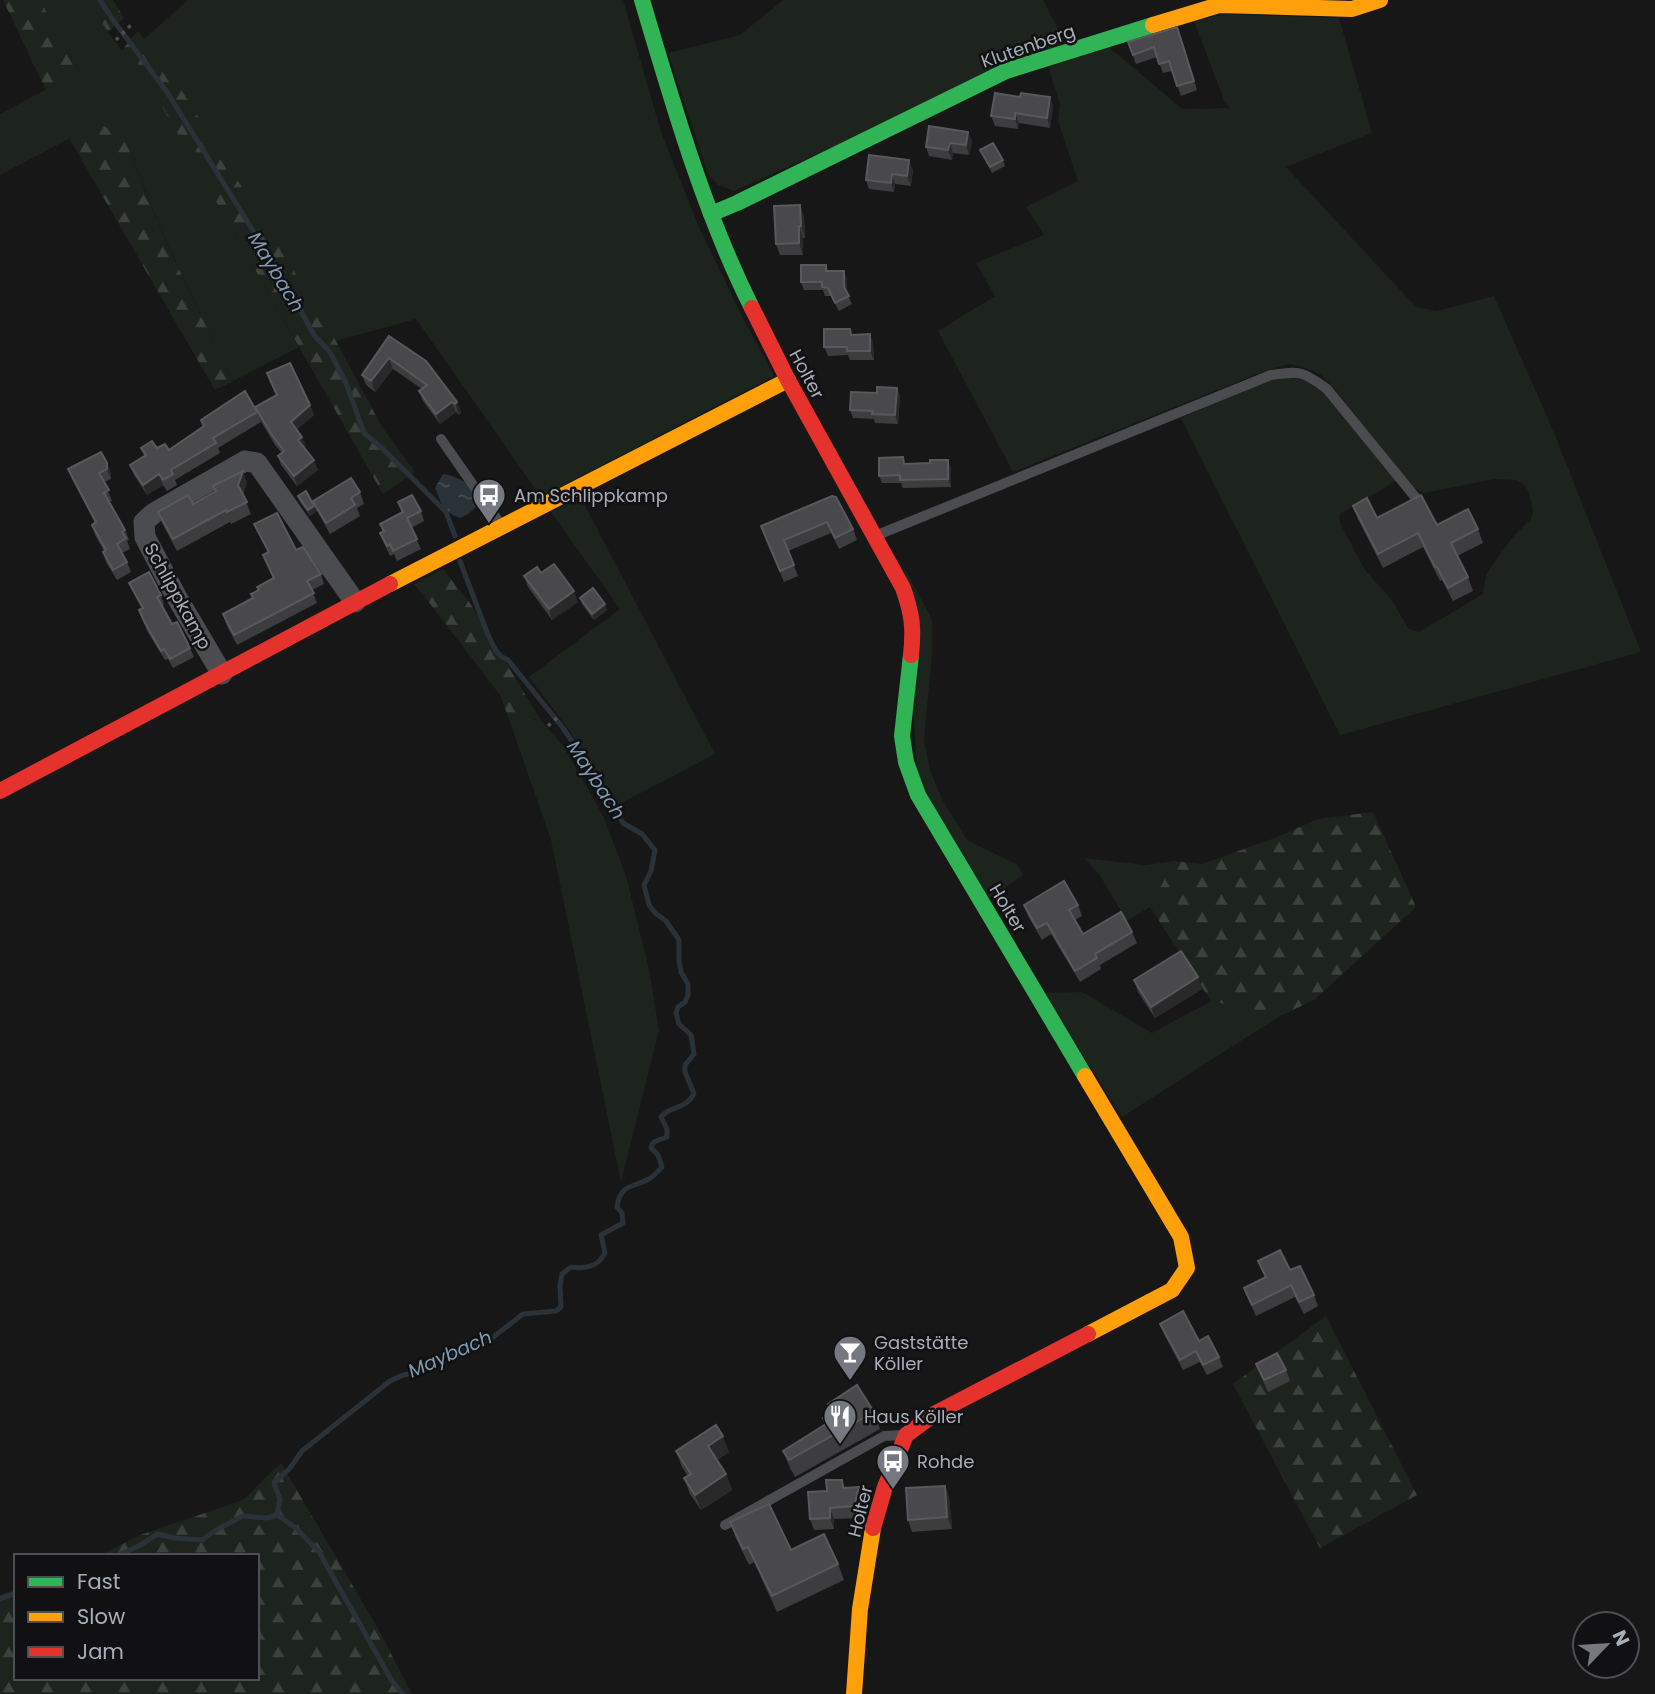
<svg xmlns="http://www.w3.org/2000/svg" width="1655" height="1694" font-family="Poppins,sans-serif">
	<defs>
		<pattern id="forest-firs" width="22" height="20" patternUnits="userSpaceOnUse" patternTransform="scale(1.75)"><rect width="22" height="20" fill="#1d241e"/><path d="M5 1l3.5 6h-7zM16 11l3.5 6h-7z" fill="#3b413d"/></pattern>
		<pattern id="water-ripples" width="26" height="14" patternUnits="userSpaceOnUse" patternTransform="scale(1.75)"><rect width="26" height="14" fill="#2a3239"/><path d="M2 4q2-2 4 0t4 0M15 11q2-2 4 0t4 0" fill="none" stroke="#464d54"/></pattern>
	</defs>
	<rect width="100%" height="100%" fill="#171717"/>
	<g fill="#1d241e">
		<path d="M40 0H88L108 32 152 89 299 347 233 381C195 302 154 223 127 140L99 123 0 175V114L79 72Z"/>
		<path d="M188 0H623L661 132 699 227 741 314 774 376 541 497 416 319 336 341 196 113 172 75 144 39Z"/>
		<path d="M783 0H1043L1066 44 734 191 718 185 708 174 668 53 740 35Z"/>
		<path d="M1225 14 1339 18 1372 133 1286 167 1416 307 1437 311 1494 296 1555 435 1641 652 1340 735 1181 418 1259 384 1282 377 1306 380 1319 387 1396 481 1340 514 1339 519 1342 527 1365 570 1391 599 1409 629 1419 632 1483 594 1486 575 1492 565 1513 537 1531 519 1533 512 1531 501 1527 489 1522 483 1516 480 1494 479 1424 493 1411 487 1398 472 1335 389 1320 374 1303 367 1289 364 1267 370 1013 472 938 331 995 296 976 263 1044 235 1026 207 1078 181 1058 121 1060 105 1048 66 1109 47 1182 109 1230 108 1224 100 1194 21Z"/>
		<path d="M581 498 715 754 614 807 570 731 529 677 620 609 551 512Z"/>
		<path d="M904 568 932 619V653L924 740 930 770 942 799 967 840 1018 865 1023 875 988 899 918 782Z"/>
		<path d="M540 719 564 747 604 818 626 876 649 969 659 1031 621 1182 551 840 510 722Z"/>
		<path d="M1084 858 1146 865 1174 861 1150 907 1127 921 1099 874Z"/>
		<path d="M1082 992 1152 1033 1211 1001 1280 1016 1122 1117 1043 993Z"/>
	</g>
	<g fill="url(#forest-firs)">
		<path d="M3 0H40L79 72 46 90Z"/>
		<path d="M88 0H113L124 18 108 32Z"/>
		<path d="M138 31 172 75 196 113 327 324 382 427 415 472 383 494 152 89 122 50Z"/>
		<path d="M99 123 127 140C153 223 195 302 233 381L215 390 69 138Z"/>
		<path d="M443 569 470 603 540 719 510 722 500 695 415 584Z"/>
		<path d="M1373 812 1416 907 1314 1000 1280 1016 1211 1001 1150 907 1174 861 1202 864 1275 838 1318 819Z"/>
		<path d="M1326 1316 1417 1495 1320 1548 1233 1384Z"/>
		<path d="M281 1463 377 1627 412 1694H0V1595L16 1589V1678H257V1556H99L140 1535 243 1500Z"/>
	</g>
	<path fill="url(#water-ripples)" d="M443 474C470 478 496 503 460 518 444 513 441 503 435 488Z"/>
	<g fill="none" stroke-linecap="round" stroke-linejoin="round">
		<g stroke="#2a3239" stroke-width="5">
			<path d="M100 0 113 20 167 92 288 287 314 335 330 352 346 383 364 433 383 449 446 512 455 536"/>
			<path d="M277 1515 296 1528 319 1552 392 1681 403 1694"/>
			<path d="M116 1556 137 1547 158 1534 174 1538 202 1540 216 1530 243 1516 267 1518 277 1515 280 1499 274 1483 290 1468 302 1451 390 1381 403 1375 413 1373 427 1366 440 1357 451 1355 460 1348 474 1345 492 1338 523 1314 556 1311 561 1307 560 1285 562 1274 571 1267C586 1269 598 1267 605 1253L601 1235 623 1223 622 1213 617 1207C620 1184 632 1188 649 1179 654 1176 658 1171 662 1167L658 1155 651 1148C652 1140 660 1140 667 1137V1129L661 1117C670 1105 684 1111 694 1094L685 1072V1065L694 1054 691 1035 679 1024 676 1013 678 1007 685 1002 688 995V984L681 972 679 961V940L666 921 655 913 649 905 644 885 651 871 655 850 642 834 623 823 587 764 563 728 508 660 502 657 496 651 488 635 460 561"/>
			<path d="M0 1599 16 1593"/>
		</g>
		<g stroke="#4d4e52" stroke-width="3.5" stroke-dasharray="3.5 5" stroke-linecap="butt">
			<path d="M116 40 131 25"/>
			<path d="M548 726 559 716"/>
		</g>
		<g stroke="#4b4c50" stroke-width="10">
			<path d="M441 439 501 525"/>
			<path d="M875 536 1271 375C1300 371 1303 371 1327 389L1416 498"/>
			<path d="M725 1525 884 1436 903 1435"/>
		</g>
		<path stroke="#4b4c50" stroke-width="21" d="M222 674 176 596 145 537 144 522 154 513 245 461 257 463 355 602"/>
		<g stroke="#30b455" stroke-width="16">
			<path d="M642 0C673 104 703 210 752 308"/>
			<path d="M711 214 737 203 1006 71 1153 25"/>
			<path d="M911 655 902 736 906 762 918 795 1085 1076"/>
		</g>
		<g stroke="#ff9f0a" stroke-width="16">
			<path d="M1153 25 1219 5 1352 9 1380 0"/>
			<path d="M390 584 788 380"/>
			<path d="M1085 1076 1181 1237 1187 1268 1172 1290 1088 1334"/>
			<path d="M854 1694 860 1609 873 1528"/>
		</g>
		<g stroke="#e5322d" stroke-width="16">
			<path d="M752 308 788 380 903 588C912 614 914 627 911 655"/>
			<path d="M0 791 390 584"/>
			<path d="M873 1528 885 1487 906 1435 936 1413 1088 1334"/>
		</g>
	</g>
	<g fill="#3d3d3f">
		<path d="M1181 36 1197 90 1181 96 1172 71 1163 73 1157 57 1136 64 1128 42Z"/>
		<path d="M1020 97H1050L1053 107 1050 128 1019 123 1018 129 995 126 991 116Z"/>
		<path d="M968 132 972 142 969 155 953 153 952 160 929 156 926 147Z"/>
		<path d="M980 150 1003 160 1005 166 992 173Z"/>
		<path d="M913 170 911 186 895 184 894 192 869 189 866 180Z"/>
		<path d="M804 216 805 238H803V255H780L776 244Z"/>
		<path d="M826 265 828 271H844L847 280V293L852 304 839 311 831 296H825L823 290H804L801 282Z"/>
		<path d="M870 334 873 343 874 360H850L848 355 828 356 824 347 853 335Z"/>
		<path d="M389 336 457 402 461 413 459 415 456 412 440 424 423 401 419 391 422 389 393 369 375 392 366 385 362 375Z"/>
		<path d="M267 373 310 405 314 415 297 429 306 446 304 448 318 470 297 486 281 465 278 456 282 453 275 445 259 418 261 422 218 448 220 453 175 480 177 485 167 491 163 485 147 495 134 475 130 465 144 456 141 448 169 450 203 427 201 420 257 411 276 395Z"/>
		<path d="M897 388 900 396 898 424 875 423 874 419 853 418 850 410 877 393Z"/>
		<path d="M107 463 111 473V479L104 482 112 501 110 502 125 530 129 540 127 541 130 549 122 553 127 562 131 572 117 580 106 562 103 552 104 551 95 535 92 525 95 523 72 479 68 469Z"/>
		<path d="M905 463 951 468V487L903 488 901 483H882L879 476Z"/>
		<path d="M247 483 243 494 251 514 231 524 230 522 177 551 162 523 158 512 193 504 215 492 213 486Z"/>
		<path d="M360 492 364 504 357 508 360 516 330 534 317 511 310 516 300 502 298 496 313 502Z"/>
		<path d="M832 496 853 529 857 540 839 549 831 533 788 551 798 576 784 582 761 526Z"/>
		<path d="M398 502 421 511 424 521 411 528 421 549 397 561 394 554 390 556 384 543 380 533 383 532 380 524 402 513Z"/>
		<path d="M1353 506 1377 518 1478 529 1483 543 1457 556 1468 577 1473 591 1453 601 1442 580 1440 581 1423 547 1383 568 1358 519Z"/>
		<path d="M254 524 296 550 321 574 324 584 312 590 317 603 237 645 226 624 223 614 253 598 251 594 258 590 273 578 263 555 268 553Z"/>
		<path d="M541 573 578 602 552 620 528 587 524 576Z"/>
		<path d="M129 583 161 595 164 605 162 606 172 624 190 648 194 657 173 668 168 659 165 660 147 631 139 610 142 609 133 592Z"/>
		<path d="M580 598 607 610 594 620 582 604Z"/>
		<path d="M1024 905H1078L1082 916 1075 920 1083 934 1132 932 1137 943 1100 965 1101 969 1080 982 1051 934 1042 940 1028 916Z"/>
		<path d="M1134 980 1202 989 1155 1018 1138 992Z"/>
		<path d="M1258 1261 1290 1270 1314 1295 1318 1306 1304 1314 1295 1297 1256 1316 1248 1299 1244 1288 1265 1277Z"/>
		<path d="M1160 1324 1199 1341 1219 1357 1223 1367 1207 1375 1200 1362 1183 1370 1164 1334Z"/>
		<path d="M1256 1364 1286 1370 1290 1381 1268 1392Z"/>
		<path d="M828 1404 874 1412 880 1429 795 1477 790 1468 783 1451 825 1425 823 1418 831 1414Z"/>
		<path d="M676 1451 729 1452 717 1460 726 1474 732 1490 701 1510 690 1494 684 1478 688 1476 682 1467Z"/>
		<path d="M842 1480 845 1488 859 1487 863 1499 859 1518 834 1519V1529L814 1530 810 1519 827 1491Z"/>
		<path d="M945 1486 949 1497 952 1529 912 1532 908 1520Z"/>
		<path d="M730 1522 791 1550 838 1564 844 1580 777 1612 754 1562 749 1565 736 1538Z"/>
	</g>
	<g fill="#29292a">
		<path d="M1050 97 1053 107 1050 128 1047 118Z"/>
		<path d="M1015 113 1019 123 1018 129 1015 119Z"/>
		<path d="M968 132 972 142 969 155 966 145Z"/>
		<path d="M950 143 953 153 952 160 948 150Z"/>
		<path d="M909 160 913 170 911 186 907 176Z"/>
		<path d="M892 174 895 184 894 192 891 183Z"/>
		<path d="M800 205 804 216 805 238 801 226Z"/>
		<path d="M799 226 803 238V255L799 243Z"/>
		<path d="M844 271 847 280V296L844 287Z"/>
		<path d="M870 334 873 343 874 360 870 351Z"/>
		<path d="M389 358 393 369 375 392 371 381Z"/>
		<path d="M897 388 900 396 898 424 895 415Z"/>
		<path d="M452 402 456 412 440 424 436 414Z"/>
		<path d="M457 402 461 413 459 415 455 404Z"/>
		<path d="M310 405 314 415 294 431 291 422Z"/>
		<path d="M302 437 306 446 302 450 298 440Z"/>
		<path d="M314 460 318 470 297 486 294 476Z"/>
		<path d="M948 460 951 468V487L948 479Z"/>
		<path d="M107 463 111 473V479L107 469Z"/>
		<path d="M243 471 247 483 242 496 238 485Z"/>
		<path d="M159 474 163 485 147 495 143 485Z"/>
		<path d="M314 506 317 511 310 516 308 510Z"/>
		<path d="M574 591 578 602 552 620 549 609Z"/>
		<path d="M605 604 607 610 594 620 592 614Z"/>
		<path d="M1198 977 1202 989 1155 1018 1151 1007Z"/>
		<path d="M723 1436 729 1452 713 1462 708 1446Z"/>
		<path d="M726 1474 732 1490 701 1510 695 1495Z"/>
		<path d="M945 1486 949 1497 952 1529 947 1517Z"/>
		<path d="M859 1487 863 1499 859 1518 854 1506Z"/>
		<path d="M830 1508 834 1519V1529L830 1518Z"/>
	</g>
	<g fill="#49494c" stroke="#58595d" stroke-width="2">
		<path d="M1177 27 1194 81 1177 86 1169 61 1159 64 1154 47 1133 55 1128 42Z"/>
		<path d="M995 93 1020 97 1021 93 1050 97 1047 118 1015 113V119L991 116Z"/>
		<path d="M929 126 968 132 966 145 950 143 948 150 926 147Z"/>
		<path d="M993 143 1003 160 990 167 980 150Z"/>
		<path d="M869 155 909 160 907 176 892 174 891 183 866 180Z"/>
		<path d="M800 205 801 226H799V243L776 244 774 206Z"/>
		<path d="M801 265H826V271H844V287L849 296 835 303 828 288 822 287V282H801Z"/>
		<path d="M824 329H850L851 335 870 334V351H847V347H824Z"/>
		<path d="M389 336 426 361 457 402 455 404 452 402 436 414 419 391 427 385 389 358 371 381 362 375Z"/>
		<path d="M290 363 310 405 291 422 302 437 298 440 314 460 294 476 278 456 284 451 272 435 255 407 277 395 267 373Z"/>
		<path d="M877 387 897 388 895 415 872 414 873 411 850 410 851 392 877 393Z"/>
		<path d="M245 391 257 412 213 438 216 443 171 470 173 474 163 480 159 474 143 485 130 465 146 455 141 448 152 441 157 448 165 444 169 450 204 426 201 420Z"/>
		<path d="M101 452 107 463V469L99 473 109 490 104 493 125 530 122 532 126 538 117 544 127 562 113 570 103 552 106 550 92 525 96 522 68 469Z"/>
		<path d="M903 457 904 464 930 463V460H948V479L900 480V475L879 476V458Z"/>
		<path d="M243 471 238 485 247 502 227 512 226 510 173 539 158 512 188 495 193 504 216 491 213 486Z"/>
		<path d="M351 478 360 492 351 498 355 505 326 523 313 501Z"/>
		<path d="M306 491 314 506 308 510 298 496Z"/>
		<path d="M412 495 421 511 407 518 417 539 393 551 390 544 387 546 380 533 384 531 380 524 403 512 398 502Z"/>
		<path d="M1421 495 1437 525 1468 509 1478 529 1451 543 1468 577 1448 588 1437 567H1435L1418 533 1378 554 1353 506 1367 498 1377 518Z"/>
		<path d="M832 496 836 497 853 529 835 538 827 522 784 540 794 565 780 571 761 526Z"/>
		<path d="M277 513 296 550 303 547 321 574 307 581 314 593 234 635 223 614 253 598 251 594 259 590 257 587 274 578 263 555 269 552 254 524Z"/>
		<path d="M554 564 574 591 549 609 524 576 537 567 541 573Z"/>
		<path d="M149 572 161 595 157 597 172 624 177 622 190 648 170 659 164 649 161 651 144 621 139 610 143 608 129 583Z"/>
		<path d="M593 588 605 604 592 614 580 598Z"/>
		<path d="M1064 881 1078 905 1069 910 1083 934 1121 912 1132 932 1095 954 1097 958 1075 971 1047 923 1037 928 1024 905Z"/>
		<path d="M1181 951 1198 977 1151 1007 1134 980Z"/>
		<path d="M1280 1250 1290 1270 1300 1266 1314 1295 1299 1302 1291 1285 1252 1305 1244 1288 1266 1277 1258 1261Z"/>
		<path d="M1183 1311 1199 1341 1208 1336 1219 1357 1203 1365 1196 1351 1180 1360 1160 1324Z"/>
		<path d="M1277 1353 1286 1370 1264 1380 1256 1364Z"/>
		<path d="M857 1385 874 1412 789 1460 783 1451 826 1424 823 1418 833 1413 828 1404Z"/>
		<path d="M716 1425 723 1436 708 1446 726 1474 695 1495 684 1478 691 1474 676 1451Z"/>
		<path d="M826 1480H842L843 1488 859 1487 854 1506 830 1508V1518L810 1519 808 1492 827 1491Z"/>
		<path d="M945 1486 947 1517 908 1520 906 1488Z"/>
		<path d="M769 1504 791 1550 824 1534 838 1564 772 1596 748 1547 743 1549 730 1522Z"/>
	</g>
	<defs>
		<symbol id="bus-pin" viewBox="-11 -11 22 30"><path d="M0 17L-7.5 6A9.5 9.5 0 1 1 7.5 6Z" fill="#757880" stroke="#111113"/><path d="M-5-6H5V4H4V6H2V4H-2V6H-4V4H-5ZM-3.5-4V0h7V-4ZM-3.5 1.2v1.5H-2V1.2ZM2 1.2v1.5H3.5V1.2Z" fill="#fff"/></symbol>
		<symbol id="bar-pin" viewBox="-11 -11 22 30"><path d="M0 17L-7.5 6A9.5 9.5 0 1 1 7.5 6Z" fill="#757880" stroke="#111113"/><path d="M-6-5H6L.8 .8V4.5H3.5V6h-7V4.5H-.8V.8Z" fill="#fff"/></symbol>
		<symbol id="restaurant-pin" viewBox="-11 -11 22 30"><path d="M0 17L-7.5 6A9.5 9.5 0 1 1 7.5 6Z" fill="#757880" stroke="#111113"/><path d="M-5-6h1v4h1v-4h1v4h1v-4h1v5L-1.5 .5V6h-2V.5L-5-1ZM5-6V6H3V1.5H1.5Q1.5-4 5-6Z" fill="#fff"/></symbol>
	</defs>
	<g fill-rule="evenodd">
		<use href="#bus-pin" x="470" y="476" width="38" height="52"/>
		<use href="#bar-pin" x="831" y="1333" width="38" height="52"/>
		<use href="#restaurant-pin" x="821" y="1397" width="38" height="52"/>
		<use href="#bus-pin" x="874" y="1442" width="38" height="52"/>
	</g>
	<g text-anchor="middle" dominant-baseline="central" stroke-width="5" stroke-linejoin="round" paint-order="stroke">
		<g font-size="18" fill="#a8adb8" stroke="#111113">
			<text transform="translate(1028 46) rotate(-19)">Klutenberg</text>
			<text transform="translate(807 374) rotate(62)">Holter</text>
			<text transform="translate(178 596) rotate(61)">Schlippkamp</text>
			<text transform="translate(1008 908) rotate(59)">Holter</text>
			<text transform="translate(860 1511) rotate(-76)">Holter</text>
		</g>
		<g font-size="18" fill="#a8adb8" stroke="#111113" text-anchor="start">
			<text x="514" y="495">Am Schlippkamp</text>
			<text x="874" y="1342">Gaststätte<tspan x="874" dy="21">Köller</tspan></text>
			<text x="864" y="1416">Haus Köller</text>
			<text x="917" y="1461">Rohde</text>
		</g>
		<g font-size="19" font-style="italic" fill="#7f9bb3" stroke="#111113">
			<text transform="translate(276 272) rotate(59)">Maybach</text>
			<text transform="translate(596 780) rotate(57)">Maybach</text>
			<text transform="translate(450 1354) rotate(-24)">Maybach</text>
		</g>
	</g>
	<rect x="14" y="1554" width="245" height="126" fill="#111113" stroke="#4d4f55" stroke-width="2"/>
	<rect x="28" y="1577" width="35" height="10" fill="#30b455" stroke="#4d4f55" stroke-width="2"/>
	<text x="77" y="1589" font-size="21" fill="#a8adb8">Fast</text>
	<rect x="28" y="1612" width="35" height="10" fill="#ff9f0a" stroke="#4d4f55" stroke-width="2"/>
	<text x="77" y="1624" font-size="21" fill="#a8adb8">Slow</text>
	<rect x="28" y="1647" width="35" height="10" fill="#e5322d" stroke="#4d4f55" stroke-width="2"/>
	<text x="77" y="1659" font-size="21" fill="#a8adb8">Jam</text>
	<g transform="translate(1606 1645) rotate(65)"><circle r="33" fill="#111113" stroke="#4d4f55" stroke-width="2"/>
	<path d="M0-5L12 26L0 18L-12 26Z" fill="#757880"/>
	<text y="-10" font-size="19" font-weight="bold" text-anchor="middle" fill="#a8adb8">N</text>
	</g>
</svg>
